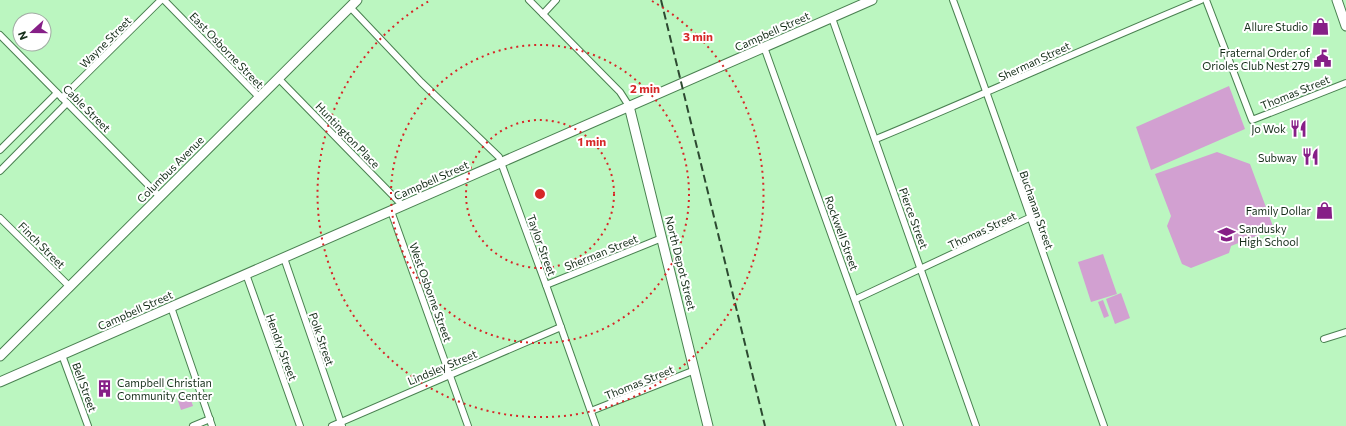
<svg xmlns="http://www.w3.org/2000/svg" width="1346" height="426" font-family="Commissioner,sans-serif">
	<rect width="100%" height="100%" fill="#bbf6c0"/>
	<g fill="#d2a0d1">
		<path d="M1229 86 1245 129 1151 170 1136 127Z"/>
		<path d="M1217 152 1250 164 1274 229 1231 246 1229 253 1191 268 1182 264 1167 226 1171 216 1155 174Z"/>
		<path d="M1103 254 1117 294 1091 302 1078 262Z"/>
		<path d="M1121 293 1130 318 1115 324 1106 299Z"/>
		<path d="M1103 300 1109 316 1104 318 1098 302Z"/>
		<path d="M189 394 193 406 181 410 177 398Z"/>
	</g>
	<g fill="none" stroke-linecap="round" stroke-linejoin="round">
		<defs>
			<g id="street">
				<path d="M164 0 259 97"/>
				<path d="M529 0 620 92 629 106"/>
				<path d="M953 0C1005 141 1053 284 1104 426"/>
				<path d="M1206 0 1252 120 1346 83"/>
				<path d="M350 7 421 82 499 157 546 285 596 426"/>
				<path d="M543 14 556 0"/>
				<path d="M832 18 976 426"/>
				<path d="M0 35 159 196"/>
				<path d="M764 47 900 426"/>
				<path d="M278 78 403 206"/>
				<path d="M62 98 161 0"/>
				<path d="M876 139C985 94 1092 45 1201 0"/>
				<path d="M0 150 57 93"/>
				<path d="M0 171 67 103"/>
				<path d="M391 211 468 426"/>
				<path d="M0 218 69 286"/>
				<path d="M284 258 342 426"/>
				<path d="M246 274 300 426"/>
				<path d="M546 285 662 238"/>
				<path d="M856 299 1029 218"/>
				<path d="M171 307 212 426"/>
				<path d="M1324 339 1346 332"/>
				<path d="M62 355 88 426"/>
				<path d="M591 411 695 370"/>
				<path d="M193 426 210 419"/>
				<path d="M332 426 561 327"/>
			</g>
			<g id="secondary">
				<path d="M1337 0 1346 26"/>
				<path d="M629 106 708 426"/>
				<path d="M0 356 357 0"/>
				<path d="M0 382 872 0"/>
			</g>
		</defs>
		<use href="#street" stroke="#4a8151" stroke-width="8"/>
		<use href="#secondary" stroke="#4a8151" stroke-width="11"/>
		<use href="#street" stroke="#fff" stroke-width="6"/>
		<use href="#secondary" stroke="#fff" stroke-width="9"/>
		<path stroke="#2d4a31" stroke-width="2" stroke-dasharray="8 4" stroke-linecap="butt" d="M661 0 765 426"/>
	</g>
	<g fill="none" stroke="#d62828" stroke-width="2" stroke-dasharray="2 4">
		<circle cx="540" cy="194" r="74"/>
		<circle cx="540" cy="194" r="149"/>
		<path d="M652 1A223 223 0 1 1 429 1"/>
	</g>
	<defs>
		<symbol id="shop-bare" viewBox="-9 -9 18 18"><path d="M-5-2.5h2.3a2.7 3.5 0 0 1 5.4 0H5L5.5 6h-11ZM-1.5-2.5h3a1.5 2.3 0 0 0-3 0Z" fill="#861f87" stroke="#fff" stroke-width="2.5" paint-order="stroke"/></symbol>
		<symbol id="civic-bare" viewBox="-9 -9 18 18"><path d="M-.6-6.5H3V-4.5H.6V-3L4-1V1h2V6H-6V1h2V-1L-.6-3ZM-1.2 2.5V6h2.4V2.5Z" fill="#861f87" stroke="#fff" stroke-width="2.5" paint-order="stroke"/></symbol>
		<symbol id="restaurant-bare" viewBox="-9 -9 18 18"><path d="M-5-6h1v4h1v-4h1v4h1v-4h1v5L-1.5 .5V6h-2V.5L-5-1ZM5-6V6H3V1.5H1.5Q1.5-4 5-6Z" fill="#861f87" stroke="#fff" stroke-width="2.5" paint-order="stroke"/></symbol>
		<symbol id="school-bare" viewBox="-9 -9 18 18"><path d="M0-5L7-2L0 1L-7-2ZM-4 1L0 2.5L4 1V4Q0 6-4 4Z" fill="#861f87" stroke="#fff" stroke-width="2.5" paint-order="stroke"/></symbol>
		<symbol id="building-bare" viewBox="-9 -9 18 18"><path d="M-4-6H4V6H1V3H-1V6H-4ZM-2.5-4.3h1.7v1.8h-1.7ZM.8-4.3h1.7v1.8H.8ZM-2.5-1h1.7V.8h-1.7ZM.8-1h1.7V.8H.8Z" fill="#861f87" stroke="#fff" stroke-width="2.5" paint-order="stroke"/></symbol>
	</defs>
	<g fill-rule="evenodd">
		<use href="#shop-bare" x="1308" y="14" width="25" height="25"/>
		<use href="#civic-bare" x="1310" y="46" width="25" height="25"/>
		<use href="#restaurant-bare" x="1286" y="116" width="25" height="25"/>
		<use href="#restaurant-bare" x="1298" y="144" width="25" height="25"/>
		<use href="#shop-bare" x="1312" y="198" width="25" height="25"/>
		<use href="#school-bare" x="1214" y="222" width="25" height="25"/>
		<use href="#building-bare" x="92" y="376" width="25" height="25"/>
	</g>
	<g text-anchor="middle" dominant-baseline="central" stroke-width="4" stroke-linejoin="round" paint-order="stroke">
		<g font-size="11" fill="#152d19" stroke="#fff" text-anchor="end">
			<text x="1308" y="26">Allure Studio</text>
			<text x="1310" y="52">Fraternal Order of<tspan x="1310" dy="13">Orioles Club Nest 279</tspan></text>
			<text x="1286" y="128">Jo Wok</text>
			<text x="1297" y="157">Subway</text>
			<text x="1311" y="210">Family Dollar</text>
			<text x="1239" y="228" text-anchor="start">Sandusky<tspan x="1239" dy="13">High School</tspan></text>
			<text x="117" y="382" text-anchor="start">Campbell Christian<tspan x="117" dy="13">Community Center</tspan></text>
		</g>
		<g font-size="11" fill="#152d19" stroke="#fff">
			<text transform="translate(772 31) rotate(-24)">Campbell Street</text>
			<text transform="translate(105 42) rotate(-45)">Wayne Street</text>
			<text transform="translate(227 50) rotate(46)">East Osborne Street</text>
			<text transform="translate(1034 61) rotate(-25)">Sherman Street</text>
			<text transform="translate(1295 92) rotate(-22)">Thomas Street</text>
			<text transform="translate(87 108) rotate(45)">Cable Street</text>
			<text transform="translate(348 135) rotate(46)">Huntington Place</text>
			<text transform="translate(170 169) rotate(-45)">Columbus Avenue</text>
			<text transform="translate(431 180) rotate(-24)">Campbell Street</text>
			<text transform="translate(1037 210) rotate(71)">Buchanan Street</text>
			<text transform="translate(914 218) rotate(70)">Pierce Street</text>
			<text transform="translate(982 230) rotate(-25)">Thomas Street</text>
			<text transform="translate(842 233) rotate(70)">Rockwell Street</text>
			<text transform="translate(42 245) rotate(45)">Finch Street</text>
			<text transform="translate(542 245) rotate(70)">Taylor Street</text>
			<text transform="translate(601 252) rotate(-22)">Sherman Street</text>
			<text transform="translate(681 263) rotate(76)">North Depot Street</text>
			<text transform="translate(431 292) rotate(70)">West Osborne Street</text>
			<text transform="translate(135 310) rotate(-24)">Campbell Street</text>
			<text transform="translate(322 339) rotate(71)">Polk Street</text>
			<text transform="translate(282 347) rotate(70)">Hendry Street</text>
			<text transform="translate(442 367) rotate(-23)">Lindsley Street</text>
			<text transform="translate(639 382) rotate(-22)">Thomas Street</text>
			<text transform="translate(85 387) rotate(70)">Bell Street</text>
		</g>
	</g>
	<circle cx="540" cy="194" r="6" fill="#d62828" stroke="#fff" stroke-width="2"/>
	<g font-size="12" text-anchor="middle" font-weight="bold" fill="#d62828" stroke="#fff" stroke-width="4" stroke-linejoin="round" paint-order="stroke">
		<text x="698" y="41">3 min</text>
		<text x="645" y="93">2 min</text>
		<text x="592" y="146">1 min</text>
	</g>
	<g transform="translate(32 32) rotate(249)"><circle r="19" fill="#ffffff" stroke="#a1aba3"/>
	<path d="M0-3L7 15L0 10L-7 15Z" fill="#861f87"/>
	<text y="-6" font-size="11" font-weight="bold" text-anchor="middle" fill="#152d19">N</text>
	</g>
</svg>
